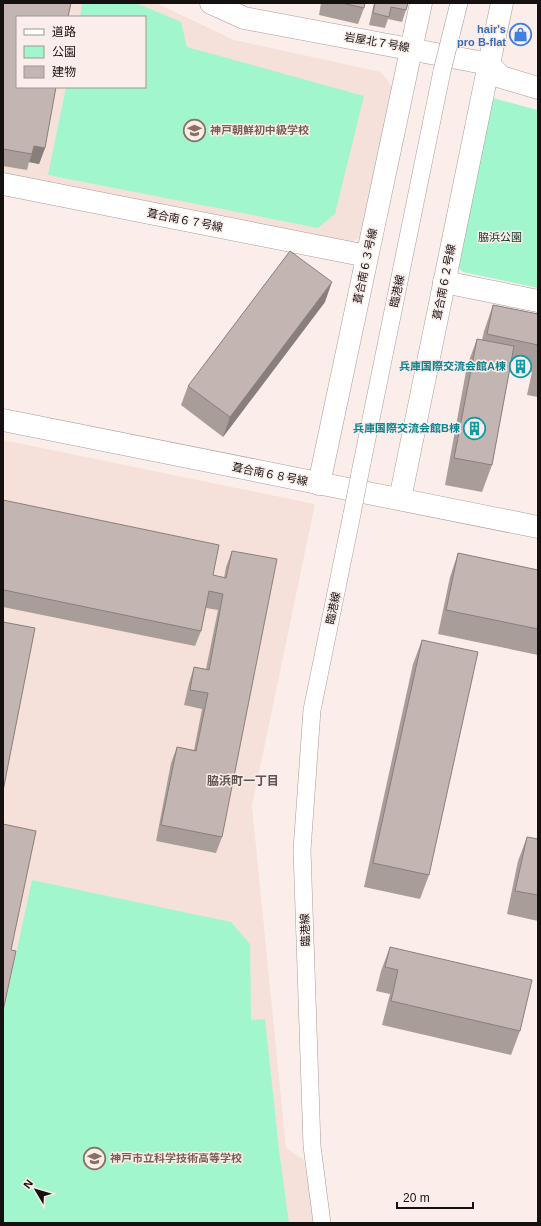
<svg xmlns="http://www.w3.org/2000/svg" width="541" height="1226" font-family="Helvetica,'Noto Sans JP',sans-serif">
	<rect width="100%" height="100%" fill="#fbeeea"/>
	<g fill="#f5e1d9" fill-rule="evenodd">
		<path d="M3 3H156L234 40 381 72 393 88 363 236 348 244 3 173ZM17 17H145V87H17Z"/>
		<path d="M3 440 315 504 252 806 286 1148 304 1160 314 1223H3Z"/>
	</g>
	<g fill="#a2f6cd">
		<path d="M82 3H136L181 22 187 47 364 96 335 214 318 228 48 175 66 87H145V17H80Z"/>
		<path d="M489 97 538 110V288L463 272 455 265Z"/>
		<path d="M32 880 231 922 250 944 251 1020 265 1019 279 1150 289 1223H3V1014Z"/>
	</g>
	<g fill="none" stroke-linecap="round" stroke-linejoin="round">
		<defs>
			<g id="pedestrian">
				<path d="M451 35 459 3"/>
				<path d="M362 463 442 71"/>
				<path d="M322 1223 312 1146 302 850 312 710 352 514"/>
			</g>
			<g id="minor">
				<path d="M211 3 244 18 489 64 501 77 538 88"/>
				<path d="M3 184 367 256"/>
				<path d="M444 282 538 301"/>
				<path d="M3 420 538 527"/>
				<path d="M319 484 421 3"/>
				<path d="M400 499 489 64 502 3"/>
			</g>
		</defs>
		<use href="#pedestrian" stroke="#a89c98" stroke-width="18"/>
		<use href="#minor" stroke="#a89c98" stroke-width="23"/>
		<use href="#pedestrian" stroke="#fff" stroke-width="17"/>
		<use href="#minor" stroke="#fff" stroke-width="22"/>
		<defs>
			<g id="pedestrian-bridge">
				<path d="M442 71 451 35"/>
				<path d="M352 514 362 463"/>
			</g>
		</defs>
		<use href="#pedestrian-bridge" stroke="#a89c98" stroke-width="18" stroke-linecap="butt"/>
		<use href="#pedestrian-bridge" stroke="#fff" stroke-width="17"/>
	</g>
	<g fill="#a89d99">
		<path d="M3 3 45 148 39 164 29 162 27 170 3 166Z"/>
		<path d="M321 3H365L364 8 358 24 319 15Z"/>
		<path d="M374 3H408L406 10 402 22 388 19 385 28 369 25Z"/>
		<path d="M325 302 223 437 181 405 188 386Z"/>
		<path d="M493 305 538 314V397L527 395 532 372 510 367 492 465 482 492 445 485 467 366 477 339 482 340 484 331Z"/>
		<path d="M3 500 213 575 224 578 226 567 232 551 222 837 216 853 156 841 171 763 177 747 194 750 202 709 184 705 189 683 194 667 206 669 218 610 206 608 201 631 195 646 3 607Z"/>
		<path d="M458 553 538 570V655L438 634 450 577Z"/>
		<path d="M422 640 429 875 420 899 364 887 413 664Z"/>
		<path d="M527 837 538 839V921L507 914 518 861Z"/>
		<path d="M390 947 520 1031 511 1055 382 1025 390 994 376 991 381 971Z"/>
	</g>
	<g fill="#887f7d">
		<path d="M34 146 45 148 39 164 29 162 32 154Z"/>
		<path d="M332 282 325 302 223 437 230 417Z"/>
	</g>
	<g fill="#c3b6b2" stroke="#887f7d">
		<path d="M3 3H71L68 17H17V87H56L45 148 34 146 32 154 3 149Z"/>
		<path d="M342 3H365L364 8Z"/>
		<path d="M375 3H408L406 10 391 7 389 17 373 13Z"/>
		<path d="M290 251 332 282 230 417 188 386Z"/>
		<path d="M493 305 538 314V345L487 334Z"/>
		<path d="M477 339 514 346 492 465 454 458Z"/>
		<path d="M3 500 219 545 213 575 226 578 232 551 277 559 222 837 161 825 177 747 196 751 208 693 190 690 194 667 209 670 223 594 209 591 201 631 4 590 3 593Z"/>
		<path d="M458 553 538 570V629L446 610Z"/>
		<path d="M3 622 35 628 3 791Z"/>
		<path d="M422 640 478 652 429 875 373 863Z"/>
		<path d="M3 824 36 831 11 950 16 951 3 1011Z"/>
		<path d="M527 837 538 839V895L515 891Z"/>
		<path d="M390 947 532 980 520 1031 391 1001 398 970 385 967Z"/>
	</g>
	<defs>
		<symbol id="shop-ring" viewBox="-11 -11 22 22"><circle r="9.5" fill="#fbeeea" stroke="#3f7fe0" stroke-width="1.5"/><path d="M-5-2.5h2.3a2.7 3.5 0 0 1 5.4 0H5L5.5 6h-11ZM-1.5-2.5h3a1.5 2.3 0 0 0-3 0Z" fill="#3f7fe0"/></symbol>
		<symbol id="school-ring" viewBox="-11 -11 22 22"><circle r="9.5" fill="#fbeeea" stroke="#8d6e63" stroke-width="1.5"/><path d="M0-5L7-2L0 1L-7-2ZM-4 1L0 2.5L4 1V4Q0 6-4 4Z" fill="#8d6e63"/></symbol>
		<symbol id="building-ring" viewBox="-11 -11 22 22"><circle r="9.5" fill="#fbeeea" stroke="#0f9aa8" stroke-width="1.5"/><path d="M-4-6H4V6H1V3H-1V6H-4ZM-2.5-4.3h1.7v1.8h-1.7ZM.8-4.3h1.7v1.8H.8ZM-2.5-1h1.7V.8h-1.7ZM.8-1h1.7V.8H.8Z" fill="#0f9aa8"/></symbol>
	</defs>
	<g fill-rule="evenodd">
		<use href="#shop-ring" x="508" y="22" width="25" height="25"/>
		<use href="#school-ring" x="182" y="118" width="25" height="25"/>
		<use href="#building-ring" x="508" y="354" width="25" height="25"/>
		<use href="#building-ring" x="462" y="416" width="25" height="25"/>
		<use href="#school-ring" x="82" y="1146" width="25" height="25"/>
	</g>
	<g text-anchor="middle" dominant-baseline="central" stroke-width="3" stroke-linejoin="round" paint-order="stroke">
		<g font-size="11" font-weight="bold" fill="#366cbe" stroke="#fbeeea" text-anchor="end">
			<text x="506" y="29">hair's<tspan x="506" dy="13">pro B-flat</tspan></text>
		</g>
		<g font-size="11" fill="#151110" stroke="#fbeeea">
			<text transform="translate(377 42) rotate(10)">岩屋北７号線</text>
			<text transform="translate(185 220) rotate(11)">葺合南６７号線</text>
			<text transform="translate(365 266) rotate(-78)">葺合南６３号線</text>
			<text transform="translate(444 282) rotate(-79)">葺合南６２号線</text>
			<text transform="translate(397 291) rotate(-78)">臨港線</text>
			<text transform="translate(270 474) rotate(11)">葺合南６８号線</text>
			<text transform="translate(333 608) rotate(-78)">臨港線</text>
			<text transform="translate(305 930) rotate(-92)">臨港線</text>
		</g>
		<g font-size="11" font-weight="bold" fill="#785e54" stroke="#fbeeea" text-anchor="start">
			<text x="210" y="130">神戸朝鮮初中級学校</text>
			<text x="110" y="1158">神戸市立科学技術高等学校</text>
		</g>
		<g font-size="11" fill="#0a3423" stroke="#fbeeea">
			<text x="500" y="237">脇浜公園</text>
		</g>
		<g font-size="11" font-weight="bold" fill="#0d838f" stroke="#fbeeea" text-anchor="end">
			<text x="506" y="366">兵庫国際交流会館A棟</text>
			<text x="460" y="428">兵庫国際交流会館B棟</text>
		</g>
		<g font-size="12" font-weight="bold" fill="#5e5450" stroke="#fbeeea">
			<text x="243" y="781">脇浜町一丁目</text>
		</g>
	</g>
	<rect width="541" height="1226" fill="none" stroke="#151110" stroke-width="8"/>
	<rect x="16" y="16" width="130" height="72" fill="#fbeeea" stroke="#9f9693"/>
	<rect x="24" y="29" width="20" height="6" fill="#ffffff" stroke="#9f9693"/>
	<text x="52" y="36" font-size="12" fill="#151110">道路</text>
	<rect x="24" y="46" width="20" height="12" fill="#a2f6cd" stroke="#9f9693"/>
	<text x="52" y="56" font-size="12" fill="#151110">公園</text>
	<rect x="24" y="66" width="20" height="12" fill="#c3b6b2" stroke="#9f9693"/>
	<text x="52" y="76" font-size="12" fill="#151110">建物</text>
	<g transform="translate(36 1190) rotate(308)" stroke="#fbeeea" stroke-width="3" paint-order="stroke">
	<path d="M0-3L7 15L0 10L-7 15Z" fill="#151110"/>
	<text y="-6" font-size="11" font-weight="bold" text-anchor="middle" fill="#151110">N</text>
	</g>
	<path d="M397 1202v6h76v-6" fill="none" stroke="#151110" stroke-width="2"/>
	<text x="403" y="1202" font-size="12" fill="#151110" stroke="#fbeeea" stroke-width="3" paint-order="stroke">20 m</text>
</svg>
